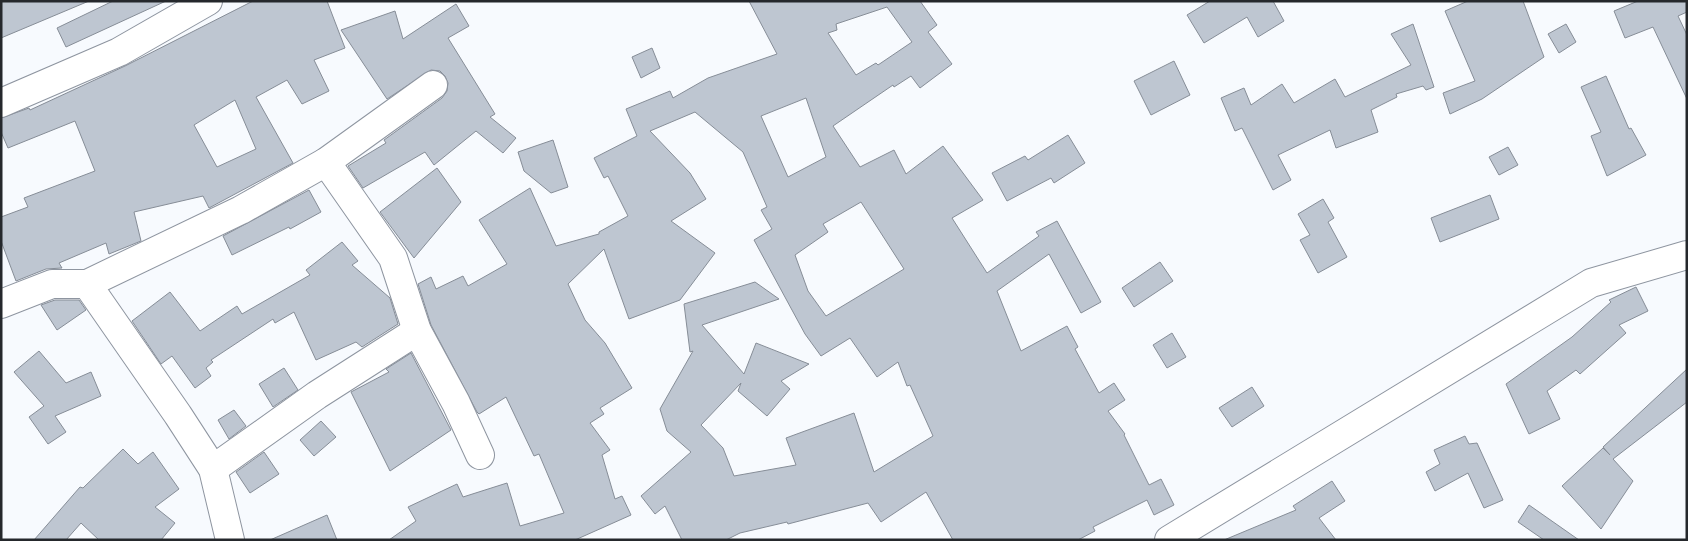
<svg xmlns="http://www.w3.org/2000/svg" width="1688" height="541" font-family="'PT Sans Narrow',sans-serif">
	<rect width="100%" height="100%" fill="#f7fafe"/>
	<g fill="#bec6d1" stroke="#868d97" fill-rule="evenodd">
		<path d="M1 1H89L1 38Z"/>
		<path d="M113 1H166L66 47 57 28Z"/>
		<path d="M253 1H327L345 48 314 60 329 91 302 104 287 80 256 97 293 163 209 208 203 196 134 212 141 241 109 254 106 243 59 263 62 268 46 269 16 281 1 241V217L28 207 24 198 95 171 75 121 8 148 1 132V118L29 108 30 110 125 66ZM235 100 256 149 217 167 194 125Z"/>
		<path d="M749 1H920L937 25 928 32 952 64 920 88 911 76 894 87 893 85 833 126 860 167 894 150 906 174 943 146 983 200 952 218 987 273 1039 236 1036 232 1057 221 1101 302 1081 313 1049 254 997 291 1021 351 1067 326 1078 347 1075 349 1099 393 1114 383 1125 400 1108 411 1125 434 1124 435 1149 485 1161 479 1174 505 1154 515 1147 500 1093 527 1095 531 1078 540H953L926 492 881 522 868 503 788 524 787 522 740 533 726 540H682L665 506 655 514 641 496 691 452 667 431 660 409 693 351 690 352 684 304 755 282 779 299 702 325 744 374 756 343 809 364 781 381 790 389 767 416 738 391 741 383 701 425 723 448 734 476 796 465 786 438 854 413 874 472 933 436 910 385 907 386 898 362 877 377 850 338 821 356 805 334 754 240 772 229 761 210 767 207 743 152 695 112 650 131 690 173 706 199 671 221 715 253 680 300 629 319 604 249 568 284 585 320 605 343 632 388 600 408 604 414 590 423 610 450 602 455 615 499 622 496 631 515 575 540H389L416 521 408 507 457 484 463 497 507 483 520 526 564 513 539 454 534 456 506 397 479 414 477 412 431 325 418 284 431 277 436 289 463 276 468 286 507 264 479 220 530 188 556 246 599 234V232L628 216 608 176 604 178 594 158 637 136 626 109 670 91 673 98 708 78 777 54ZM887 7 912 42 878 65 876 63 856 75 828 33 837 30 836 24ZM806 98 826 157 788 177 761 116ZM861 202 904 269 826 316 808 291 795 255 828 232 823 224Z"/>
		<path d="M1210 1H1273L1284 21 1258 37 1247 17 1204 43 1187 15Z"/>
		<path d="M1468 1H1523L1544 57 1482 99 1450 114 1443 93 1475 81 1445 11Z"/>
		<path d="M1638 1H1687V12L1678 16 1687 35V99L1653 27 1625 38 1614 11Z"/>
		<path d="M456 4 469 26 448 38 495 114 490 117 516 138 503 153 476 131 434 165 425 152 363 188 348 166 386 143 384 140 442 98 447 91 448 83 445 76 440 71 431 70 387 99 341 30 395 11 403 39Z"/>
		<path d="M1413 24 1434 87 1426 90 1423 86 1396 94 1397 97 1371 110 1378 132 1336 148 1330 130 1278 155 1291 180 1273 190 1242 128 1235 131 1221 98 1244 88 1251 105 1282 84 1294 103 1335 79 1345 97 1411 65 1391 34Z"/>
		<path d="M1566 24 1576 42 1559 53 1548 34Z"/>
		<path d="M652 48 660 68 641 78 632 57Z"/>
		<path d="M1174 61 1190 95 1151 115 1134 81Z"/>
		<path d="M1606 76 1629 129 1631 128 1646 155 1607 176 1591 136 1601 132 1581 87Z"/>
		<path d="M1068 135 1085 163 1054 183 1051 178 1007 201 992 173 1025 156 1028 160Z"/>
		<path d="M553 140 568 187 551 193 524 171 518 152Z"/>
		<path d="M1508 147 1518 165 1499 175 1489 157Z"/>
		<path d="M437 168 461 202 414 258 380 212Z"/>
		<path d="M309 190 321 212 290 229 289 227 232 255 223 236Z"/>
		<path d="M1490 195 1499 219 1440 242 1431 218Z"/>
		<path d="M1323 199 1334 218 1328 222 1347 257 1318 273 1300 240 1310 235 1298 214Z"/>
		<path d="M342 242 358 261 352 265 390 298 398 324 362 347 356 342 316 360 294 312 275 323 273 319 211 360 213 362 206 368 211 376 195 388 172 356 161 364 132 321 170 292 200 331 237 306 242 314 310 275 306 270Z"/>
		<path d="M1160 262 1173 281 1134 307 1122 288Z"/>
		<path d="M1636 287 1648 311 1619 325 1626 333 1580 374 1576 370 1547 391 1560 419 1529 434 1506 384 1572 337 1611 302 1609 300Z"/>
		<path d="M55 300H79L86 310 57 330 41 305Z"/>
		<path d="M1172 333 1186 357 1167 368 1153 345Z"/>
		<path d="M39 351 66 383 91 372 101 396 55 416 66 432 48 444 29 417 44 406 14 372Z"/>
		<path d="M411 353 451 430 390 471 351 392 389 372 386 369Z"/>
		<path d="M284 368 298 390 273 407 259 384Z"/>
		<path d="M1687 369V402L1613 459 1633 481 1601 529 1562 486 1603 448 1610 455 1603 447Z"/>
		<path d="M1252 387 1264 406 1232 427 1219 408Z"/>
		<path d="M234 410 246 426 229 439 218 420Z"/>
		<path d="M321 421 336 437 314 456 300 440Z"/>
		<path d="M1465 436 1469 444 1477 443 1503 500 1484 508 1468 473 1435 491 1426 472 1440 464 1434 450Z"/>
		<path d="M123 449 138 464 153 452 179 489 155 507 175 523 161 540H99L81 523 66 540H34L80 487 83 488Z"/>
		<path d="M264 452 279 474 250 493 236 472Z"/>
		<path d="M1332 481 1345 501 1319 518 1336 540H1224L1296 510 1293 506Z"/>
		<path d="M1529 505 1579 540H1544L1518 522Z"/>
		<path d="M327 515 337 540H270Z"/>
	</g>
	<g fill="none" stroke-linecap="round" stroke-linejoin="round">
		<defs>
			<g id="minor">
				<path d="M1 103 119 52 208 1"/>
				<path d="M326 162 393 258 417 331 456 403 480 455"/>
				<path d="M87 284 178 415 213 469 230 540"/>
				<path d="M1 304 52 284H87L241 210 326 162 433 85"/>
				<path d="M213 469 317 395 417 331"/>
				<path d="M1169 540 1591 283 1687 255"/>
			</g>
		</defs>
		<use href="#minor" stroke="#8e95a0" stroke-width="30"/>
		<use href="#minor" stroke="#fff" stroke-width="28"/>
	</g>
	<rect width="1688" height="541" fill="none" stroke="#25282c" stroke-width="5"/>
</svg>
